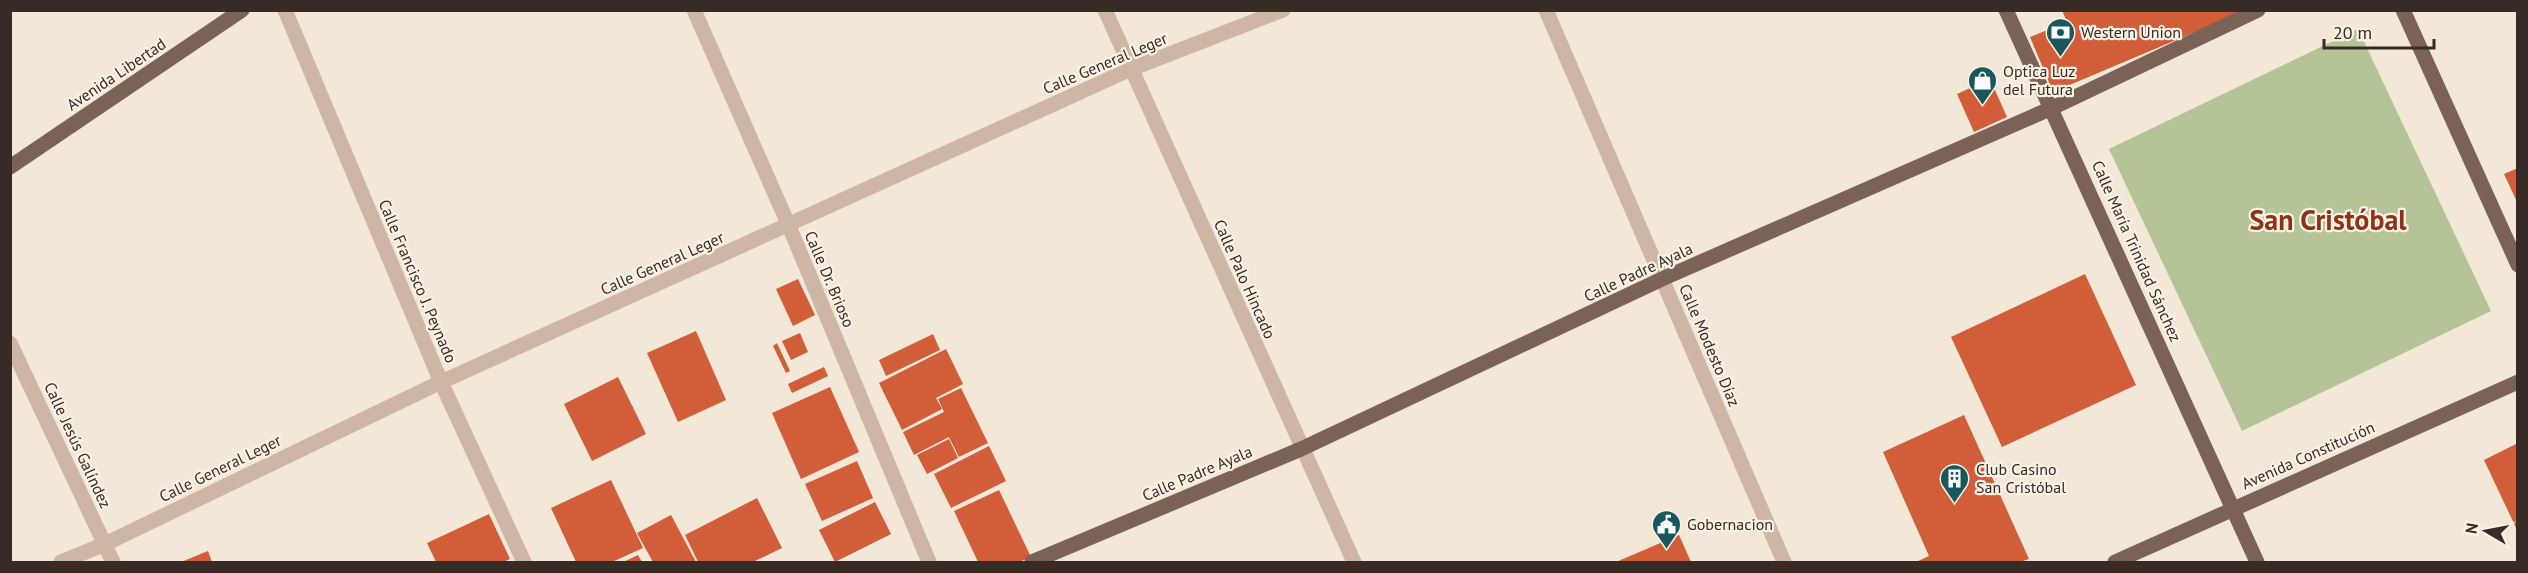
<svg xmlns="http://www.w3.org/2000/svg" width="2528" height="573" font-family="'PT Sans',sans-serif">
	<rect width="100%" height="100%" fill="#f3e7d8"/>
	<path fill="#b5c497" d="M2358 29 2491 311 2242 431 2109 149Z"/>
	<g fill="#d15d39">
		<path d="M2062 10H2239L2240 13 2053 92 2030 37 2067 22Z"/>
		<path d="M1990 79 2007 117 1974 132 1957 94Z"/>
		<path d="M2518 168V204L2504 174Z"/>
		<path d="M2085 274 2136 385 2002 447 1951 337Z"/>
		<path d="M798 279 815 315 793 326 776 289Z"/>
		<path d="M696 331 726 400 678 422 647 353Z"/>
		<path d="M800 333 808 352 791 360 782 341Z"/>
		<path d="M933 334 940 350 886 376 879 360Z"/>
		<path d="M777 343 790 371 786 373 773 346Z"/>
		<path d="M946 349 963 384 936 398 942 409 902 430 879 383Z"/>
		<path d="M824 367 828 376 792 393 788 384Z"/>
		<path d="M618 377 646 434 592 461 564 404Z"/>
		<path d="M830 387 859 452 801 479 772 413Z"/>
		<path d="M961 388 988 443 959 457 949 437 914 455 903 432 944 412 938 399Z"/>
		<path d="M1964 415 2029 559 2020 562H1916L1929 556 1883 452Z"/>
		<path d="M949 439 958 458 927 474 917 455Z"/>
		<path d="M2518 443V532L2484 460Z"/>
		<path d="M989 446 1006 481 951 508 934 474Z"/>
		<path d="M857 461 873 498 822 521 805 484Z"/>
		<path d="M611 480 643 548 612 562H576L551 508Z"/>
		<path d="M999 490 1031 557 1019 562H978L954 511Z"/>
		<path d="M757 498 782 548 753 562H698L685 535Z"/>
		<path d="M875 502 891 534 835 562 819 530Z"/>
		<path d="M489 514 510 559 503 562H436L427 543Z"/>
		<path d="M671 515 696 562H653L637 533Z"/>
		<path d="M1679 535 1691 562H1616Z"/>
		<path d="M208 551 212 562H181Z"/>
		<path d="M638 555 642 562H623Z"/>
	</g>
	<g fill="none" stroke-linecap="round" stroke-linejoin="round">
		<g stroke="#cdb6a3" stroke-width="15">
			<path d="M285 10 441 382 524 562"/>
			<path d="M694 10 789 226 929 562"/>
			<path d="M1105 10 1354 562"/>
			<path d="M1546 10 1784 562"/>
			<path d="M10 343 113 562"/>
			<path d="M61 562 105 544 441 382 1131 69 1283 10"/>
		</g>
		<g stroke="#7a6255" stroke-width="15">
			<path d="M2006 10 2257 562"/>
			<path d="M2403 10 2518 265"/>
			<path d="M10 167 242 10"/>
			<path d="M1032 562 1301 449 1662 279 2052 108 2258 10"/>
			<path d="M2115 562 2518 382"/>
		</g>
	</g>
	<defs>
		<symbol id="bank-pin" viewBox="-11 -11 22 30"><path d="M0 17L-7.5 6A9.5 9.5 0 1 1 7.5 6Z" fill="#18585c" stroke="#fbf1e5"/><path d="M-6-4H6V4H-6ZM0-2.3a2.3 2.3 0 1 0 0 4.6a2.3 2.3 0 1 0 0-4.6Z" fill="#fff"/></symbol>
		<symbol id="shop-pin" viewBox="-11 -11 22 30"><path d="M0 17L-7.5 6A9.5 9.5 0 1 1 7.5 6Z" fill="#18585c" stroke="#fbf1e5"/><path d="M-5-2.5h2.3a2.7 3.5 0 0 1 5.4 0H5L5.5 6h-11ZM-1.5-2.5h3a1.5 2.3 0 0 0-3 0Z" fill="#fff"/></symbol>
		<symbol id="building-pin" viewBox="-11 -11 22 30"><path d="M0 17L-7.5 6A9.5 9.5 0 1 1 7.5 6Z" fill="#18585c" stroke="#fbf1e5"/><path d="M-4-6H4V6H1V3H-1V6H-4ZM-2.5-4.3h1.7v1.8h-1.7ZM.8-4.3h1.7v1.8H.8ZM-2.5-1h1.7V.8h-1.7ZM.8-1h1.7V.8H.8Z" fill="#fff"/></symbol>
		<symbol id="civic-pin" viewBox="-11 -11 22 30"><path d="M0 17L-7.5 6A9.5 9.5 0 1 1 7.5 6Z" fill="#18585c" stroke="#fbf1e5"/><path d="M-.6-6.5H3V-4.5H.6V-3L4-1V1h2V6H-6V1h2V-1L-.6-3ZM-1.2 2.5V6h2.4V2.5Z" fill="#fff"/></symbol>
	</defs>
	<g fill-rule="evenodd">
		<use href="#bank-pin" x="2044" y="16" width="33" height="45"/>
		<use href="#shop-pin" x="1966" y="64" width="33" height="45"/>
		<use href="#building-pin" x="1938" y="462" width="33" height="45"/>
		<use href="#civic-pin" x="1650" y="508" width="33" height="45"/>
	</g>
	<g text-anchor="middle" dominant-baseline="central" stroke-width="4.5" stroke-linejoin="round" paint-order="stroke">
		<g font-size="16" fill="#372b26" stroke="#fbf1e5" text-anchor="start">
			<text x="2081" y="32">Western Union</text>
			<text x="2003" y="71">Optica Luz<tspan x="2003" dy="18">del Futura</tspan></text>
			<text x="1976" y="469">Club Casino<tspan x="1976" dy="18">San Cristóbal</tspan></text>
			<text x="1687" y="524">Gobernacion</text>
		</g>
		<g font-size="16" fill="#372b26" stroke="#fbf1e5">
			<text transform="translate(1105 63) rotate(-23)">Calle General Leger</text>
			<text transform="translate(116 74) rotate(-34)">Avenida Libertad</text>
			<text transform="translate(2137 251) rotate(66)">Calle María Trinidad Sánchez</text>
			<text transform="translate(662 263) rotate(-24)">Calle General Leger</text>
			<text transform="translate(1638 272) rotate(-25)">Calle Padre Ayala</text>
			<text transform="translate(830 279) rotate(67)">Calle Dr. Brioso</text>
			<text transform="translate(1245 279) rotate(66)">Calle Palo Hincado</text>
			<text transform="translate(418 281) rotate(67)">Calle Francisco J. Peynado</text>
			<text transform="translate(1710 345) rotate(67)">Calle Modesto Díaz</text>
			<text transform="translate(78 445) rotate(65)">Calle Jesús Galíndez</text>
			<text transform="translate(2308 455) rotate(-24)">Avenida Constitución</text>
			<text transform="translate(220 468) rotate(-26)">Calle General Leger</text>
			<text transform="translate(1197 473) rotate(-23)">Calle Padre Ayala</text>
		</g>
		<g font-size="28" font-weight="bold" fill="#8d3318" stroke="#fbf1e5">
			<text x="2328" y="219">San Cristóbal</text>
		</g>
	</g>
	<rect width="2528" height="573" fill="none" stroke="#372b26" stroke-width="24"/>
	<g transform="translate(2486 531) rotate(280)" stroke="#fbf1e5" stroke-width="4.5" paint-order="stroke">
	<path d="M0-4.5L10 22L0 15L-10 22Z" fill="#372b26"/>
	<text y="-9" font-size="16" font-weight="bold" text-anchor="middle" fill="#372b26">N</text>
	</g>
	<path d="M2324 39v9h110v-9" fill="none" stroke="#372b26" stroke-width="3"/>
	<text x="2333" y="39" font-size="18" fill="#372b26" stroke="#fbf1e5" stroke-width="4.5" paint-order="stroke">20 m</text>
</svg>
